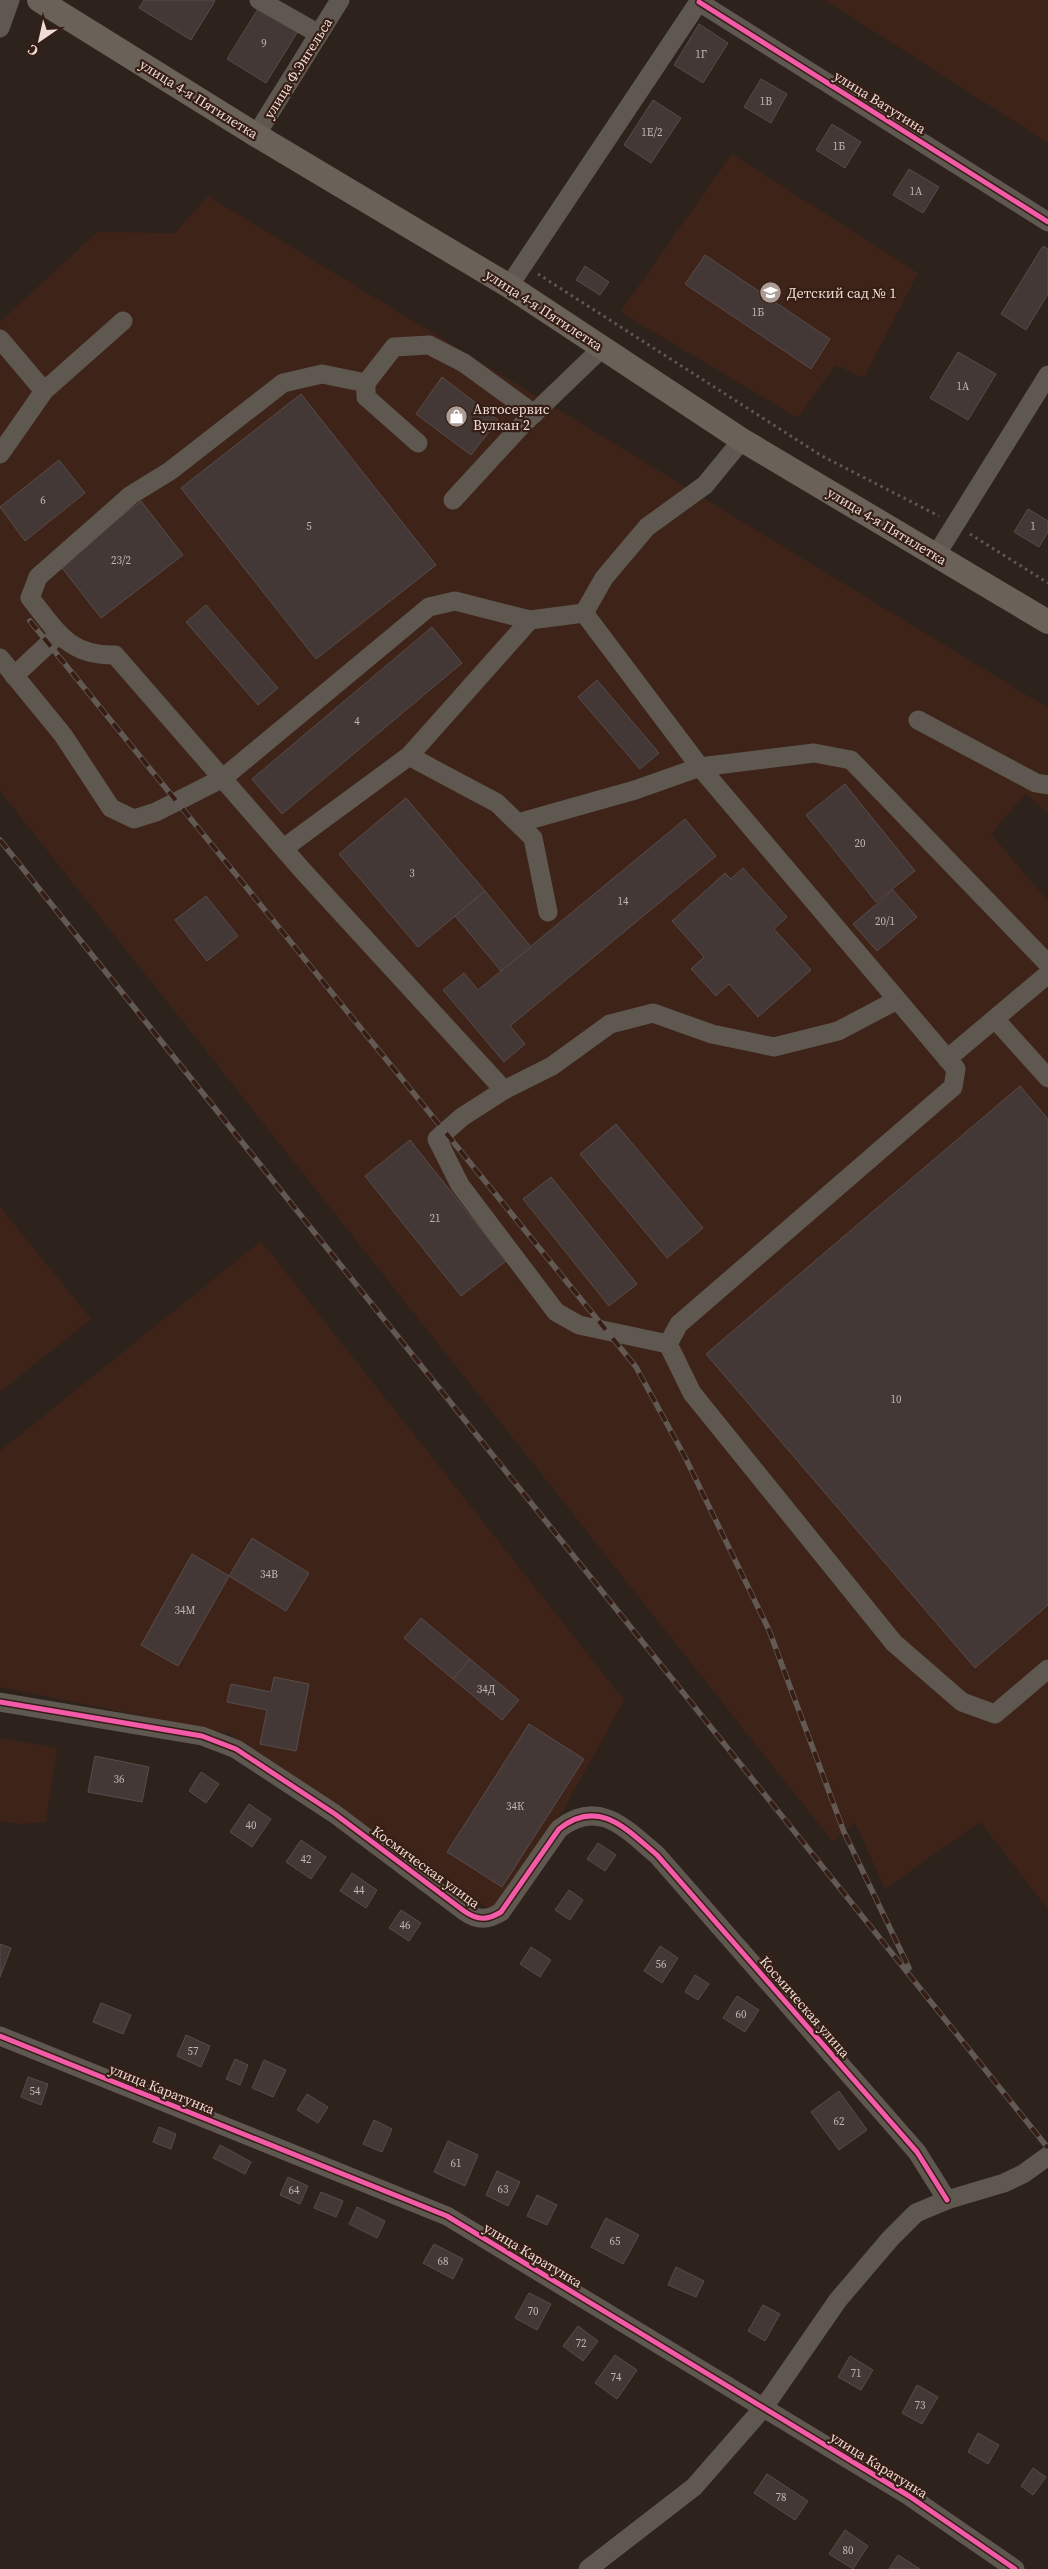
<svg xmlns="http://www.w3.org/2000/svg" width="1048" height="2569" font-family="'Source Serif 4',serif">
	<rect width="100%" height="100%" fill="#2e221d"/>
	<g fill="#3e2318">
		<path d="M825 0H1048V143Z"/>
		<path d="M732 154 918 273 864 378 835 365 798 418 620 312Z"/>
		<path d="M208 196 1048 708V814L1026 793 991 834 1048 901V1909L980 1822 885 1889 855 1822 833 1842 0 791V322L97 232 175 233Z"/>
		<path d="M0 1207 91 1319 0 1392Z"/>
		<path d="M261 1241 624 1700 564 1809 491 1910 230 1734 0 1687V1451Z"/>
		<path d="M0 1738 57 1748 46 1822 20 1824 0 1821Z"/>
	</g>
	<g fill="#433836" stroke="#584c4b">
		<path d="M144 0H214L215 1 191 40 139 8Z"/>
		<path d="M261 4 300 28 266 83 227 59Z"/>
		<path d="M699 24 728 43 703 83 674 65Z"/>
		<path d="M761 79 787 94 771 123 744 107Z"/>
		<path d="M653 100 681 118 651 163 624 145Z"/>
		<path d="M832 124 861 142 845 168 816 150Z"/>
		<path d="M909 169 939 187 923 213 893 195Z"/>
		<path d="M1043 246 1048 249V294L1026 330 1001 314Z"/>
		<path d="M705 255 830 339 811 369 685 284Z"/>
		<path d="M585 266 609 282 600 295 576 280Z"/>
		<path d="M958 352 996 374 968 420 930 398Z"/>
		<path d="M442 377 498 420 471 455 416 414Z"/>
		<path d="M301 394 436 565 316 659 181 488Z"/>
		<path d="M59 460 85 493 25 541 0 507Z"/>
		<path d="M141 501 183 555 101 618 59 564Z"/>
		<path d="M1028 509 1048 521V532L1039 547 1014 532Z"/>
		<path d="M206 605 278 688 258 705 186 622Z"/>
		<path d="M432 627 462 663 282 814 252 779Z"/>
		<path d="M597 680 659 753 640 769 578 697Z"/>
		<path d="M845 784 915 871 876 902 806 815Z"/>
		<path d="M406 798 485 891 418 947 339 854Z"/>
		<path d="M685 819 716 856 510 1026 525 1044 504 1062 443 990 464 973 478 990Z"/>
		<path d="M743 868 787 917 774 929 811 970 758 1017 729 984 716 996 691 969 704 957 672 921 725 873 731 879Z"/>
		<path d="M893 890 917 917 877 951 853 924Z"/>
		<path d="M485 891 531 947 501 971 455 916Z"/>
		<path d="M206 896 238 936 207 961 175 920Z"/>
		<path d="M1020 1086 1048 1119V1605L975 1668 706 1354Z"/>
		<path d="M616 1124 703 1228 667 1258 580 1154Z"/>
		<path d="M410 1140 506 1261 461 1296 365 1176Z"/>
		<path d="M551 1177 637 1284 609 1306 523 1199Z"/>
		<path d="M252 1538 309 1573 286 1611 229 1576Z"/>
		<path d="M192 1554 229 1576 178 1666 141 1645Z"/>
		<path d="M421 1618 470 1659 453 1679 404 1638Z"/>
		<path d="M470 1659 519 1700 502 1720 453 1679Z"/>
		<path d="M274 1677 309 1684 296 1751 260 1744 267 1710 227 1702 231 1684 271 1692Z"/>
		<path d="M529 1724 584 1759 502 1887 447 1852Z"/>
		<path d="M95 1756 149 1767 142 1802 88 1792Z"/>
		<path d="M201 1772 219 1784 206 1803 189 1791Z"/>
		<path d="M249 1804 271 1819 252 1847 230 1832Z"/>
		<path d="M301 1840 326 1857 311 1879 286 1862Z"/>
		<path d="M598 1843 616 1855 605 1871 587 1859Z"/>
		<path d="M352 1873 377 1890 366 1908 340 1891Z"/>
		<path d="M569 1890 583 1900 570 1920 555 1910Z"/>
		<path d="M401 1910 421 1923 409 1941 389 1928Z"/>
		<path d="M0 1944 11 1948 0 1977Z"/>
		<path d="M660 1946 678 1958 662 1983 644 1971Z"/>
		<path d="M531 1947 551 1960 540 1977 520 1964Z"/>
		<path d="M695 1975 709 1984 698 2000 685 1992Z"/>
		<path d="M737 1996 759 2010 745 2032 723 2018Z"/>
		<path d="M101 2003 131 2015 123 2034 93 2022Z"/>
		<path d="M186 2035 210 2046 201 2067 177 2056Z"/>
		<path d="M235 2059 248 2065 240 2085 226 2079Z"/>
		<path d="M264 2060 286 2070 273 2097 252 2088Z"/>
		<path d="M28 2077 48 2084 41 2105 21 2097Z"/>
		<path d="M839 2091 867 2130 839 2150 811 2112Z"/>
		<path d="M307 2094 328 2107 318 2123 297 2110Z"/>
		<path d="M374 2120 392 2129 382 2152 363 2144Z"/>
		<path d="M159 2127 176 2134 171 2149 153 2142Z"/>
		<path d="M448 2141 478 2155 465 2186 434 2172Z"/>
		<path d="M220 2145 251 2162 245 2174 213 2158Z"/>
		<path d="M497 2171 520 2182 508 2206 486 2195Z"/>
		<path d="M288 2177 308 2186 300 2204 280 2195Z"/>
		<path d="M321 2192 343 2201 336 2217 314 2208Z"/>
		<path d="M537 2195 557 2205 547 2225 527 2216Z"/>
		<path d="M357 2207 385 2221 377 2238 349 2224Z"/>
		<path d="M606 2218 639 2235 623 2264 591 2247Z"/>
		<path d="M434 2244 463 2259 453 2279 423 2263Z"/>
		<path d="M676 2267 704 2281 696 2297 668 2285Z"/>
		<path d="M529 2293 551 2304 537 2330 515 2318Z"/>
		<path d="M763 2305 780 2314 765 2341 748 2331Z"/>
		<path d="M578 2326 598 2341 583 2361 563 2346Z"/>
		<path d="M615 2355 637 2370 617 2399 595 2383Z"/>
		<path d="M850 2356 873 2370 861 2390 838 2377Z"/>
		<path d="M917 2385 938 2397 922 2424 902 2413Z"/>
		<path d="M978 2433 999 2445 988 2464 968 2452Z"/>
		<path d="M1033 2468 1046 2477 1033 2495 1021 2486Z"/>
		<path d="M767 2474 808 2501 795 2520 754 2493Z"/>
		<path d="M845 2530 868 2546 853 2569 829 2554Z"/>
		<path d="M898 2555 920 2569H889Z"/>
	</g>
	<g fill="none" stroke-linecap="round" stroke-linejoin="round">
		<g stroke="#605853" stroke-width="3" stroke-dasharray="2.5 4" stroke-linecap="butt">
			<path d="M538 274 822 456 939 516"/>
			<path d="M970 534 1048 583"/>
		</g>
		<g stroke="#5e5851" stroke-width="19">
			<path d="M259 0 319 34"/>
			<path d="M699 2 1048 222"/>
			<path d="M0 28 10 0"/>
			<path d="M256 135 340 0"/>
			<path d="M509 286 700 0"/>
			<path d="M0 339 44 391"/>
			<path d="M366 383 322 374 283 383 170 471 131 495 38 577 30 598C57 631 68 656 115 655L303 871 504 1090"/>
			<path d="M418 443 366 397V383L394 347 429 345 464 363 534 414"/>
			<path d="M0 454 44 391 123 321"/>
			<path d="M453 500 521 426 602 348"/>
			<path d="M936 555 1048 375"/>
			<path d="M584 613 700 767 956 1069 953 1087 679 1324 668 1344 692 1393 894 1643 962 1702 995 1714 1048 1669"/>
			<path d="M0 658 63 735 111 808 134 819 156 812 223 778 429 607 455 601 530 620 584 613 604 578 647 527 705 485 742 440"/>
			<path d="M14 676 59 634"/>
			<path d="M918 720 1036 783 1048 785"/>
			<path d="M409 756 497 803 533 838 548 912"/>
			<path d="M518 823 635 790 700 767 814 753 851 760 1048 964"/>
			<path d="M284 848 409 756 530 620"/>
			<path d="M995 1019 1048 1078"/>
			<path d="M947 1059 1048 974"/>
			<path d="M668 1344 579 1325 556 1312 460 1185 437 1139 462 1117 504 1090 552 1066 610 1024 653 1013 712 1034 774 1047 838 1031 897 1000"/>
			<path d="M0 1702 202 1736 236 1749 335 1814 464 1911C478 1921 488 1920 501 1912L559 1829C599 1797 627 1830 657 1855L917 2152 947 2200"/>
			<path d="M0 2036 447 2216 909 2496 1015 2569"/>
			<path d="M588 2569 694 2487 764 2407 838 2300 890 2239 916 2213 947 2200 1004 2183 1023 2174 1048 2156"/>
		</g>
		<path stroke="#6a6158" stroke-width="24" d="M39 0 256 135 509 286 742 440 1048 622"/>
		<defs>
			<g id="rail">
				<path d="M30 621 636 1367 685 1457 769 1630 844 1832 909 1968"/>
				<path d="M0 840 1048 2148"/>
			</g>
		</defs>
		<use href="#rail" stroke="#635954" stroke-width="5.5"/>
		<use href="#rail" stroke="#361e15" stroke-width="4" stroke-dasharray="11" stroke-linecap="butt"/>
		<defs>
			<g id="cycleway">
				<path d="M699 2 1048 222"/>
				<path d="M0 1702 202 1736 236 1749 335 1814 464 1911C478 1921 488 1920 501 1912L559 1829C599 1797 627 1830 657 1855L917 2152 947 2200"/>
				<path d="M0 2036 447 2216 909 2496 1015 2569"/>
			</g>
		</defs>
		<use href="#cycleway" stroke="#361e15" stroke-width="8"/>
		<use href="#cycleway" stroke="#f35aa7" stroke-width="5"/>
	</g>
	<defs>
		<symbol id="school-disc" viewBox="-11 -11 22 22"><circle r="9.5" fill="#ab9c96" stroke="#361e15"/><path d="M0-5L7-2L0 1L-7-2ZM-4 1L0 2.5L4 1V4Q0 6-4 4Z" fill="#fff"/></symbol>
		<symbol id="shop-disc" viewBox="-11 -11 22 22"><circle r="9.5" fill="#ab9c96" stroke="#361e15"/><path d="M-5-2.5h2.3a2.7 3.5 0 0 1 5.4 0H5L5.5 6h-11ZM-1.5-2.5h3a1.5 2.3 0 0 0-3 0Z" fill="#fff"/></symbol>
	</defs>
	<g fill-rule="evenodd">
		<use href="#school-disc" x="758" y="280" width="25" height="25"/>
		<use href="#shop-disc" x="444" y="404" width="25" height="25"/>
	</g>
	<g text-anchor="middle" dominant-baseline="central" stroke-width="4.5" stroke-linejoin="round" paint-order="stroke">
		<g font-size="11" fill="#c3b4af">
			<text x="264" y="43">9</text>
			<text x="701" y="54">1Г</text>
			<text x="766" y="101">1В</text>
			<text x="652" y="132">1Е/2</text>
			<text x="839" y="146">1Б</text>
			<text x="916" y="191">1А</text>
			<text x="758" y="312">1Б</text>
			<text x="963" y="386">1А</text>
			<text x="43" y="500">6</text>
			<text x="309" y="526">5</text>
			<text x="1033" y="526">1</text>
			<text x="121" y="560">23/2</text>
			<text x="357" y="721">4</text>
			<text x="860" y="843">20</text>
			<text x="412" y="873">3</text>
			<text x="623" y="901">14</text>
			<text x="885" y="921">20/1</text>
			<text x="435" y="1218">21</text>
			<text x="896" y="1399">10</text>
			<text x="269" y="1574">34В</text>
			<text x="185" y="1610">34М</text>
			<text x="486" y="1689">34Д</text>
			<text x="119" y="1779">36</text>
			<text x="515" y="1806">34К</text>
			<text x="251" y="1825">40</text>
			<text x="306" y="1859">42</text>
			<text x="359" y="1890">44</text>
			<text x="405" y="1925">46</text>
			<text x="661" y="1964">56</text>
			<text x="741" y="2014">60</text>
			<text x="193" y="2051">57</text>
			<text x="35" y="2091">54</text>
			<text x="839" y="2121">62</text>
			<text x="456" y="2163">61</text>
			<text x="503" y="2189">63</text>
			<text x="294" y="2190">64</text>
			<text x="615" y="2241">65</text>
			<text x="443" y="2261">68</text>
			<text x="533" y="2311">70</text>
			<text x="581" y="2343">72</text>
			<text x="856" y="2373">71</text>
			<text x="616" y="2377">74</text>
			<text x="920" y="2405">73</text>
			<text x="781" y="2497">78</text>
			<text x="848" y="2550">80</text>
		</g>
		<g font-size="14" fill="#eeddd7" stroke="#361e15">
			<text transform="translate(298 68) rotate(-58)">улица Ф.Энгельса</text>
			<text transform="translate(199 99) rotate(32)">улица 4-я Пятилетка</text>
			<text transform="translate(880 102) rotate(32)">улица Ватутина</text>
			<text transform="translate(544 310) rotate(33)">улица 4-я Пятилетка</text>
			<text transform="translate(887 526) rotate(31)">улица 4-я Пятилетка</text>
			<text transform="translate(426 1867) rotate(36)">Космическая улица</text>
			<text transform="translate(805 2007) rotate(49)">Космическая улица</text>
			<text transform="translate(162 2089) rotate(22)">улица Каратунка</text>
			<text transform="translate(533 2255) rotate(31)">улица Каратунка</text>
			<text transform="translate(879 2465) rotate(32)">улица Каратунка</text>
		</g>
		<g font-size="14" fill="#eeddd7" stroke="#361e15" text-anchor="start">
			<text x="787" y="293">Детский сад № 1</text>
			<text x="473" y="409">Автосервис<tspan x="473" dy="16">Вулкан 2</tspan></text>
		</g>
	</g>
	<g transform="translate(40 40) rotate(214)" stroke="#361e15" stroke-width="4" paint-order="stroke">
	<path d="M0-4L9 19L0 12L-9 19Z" fill="#eeddd7"/>
	<text y="-8" font-size="14" font-weight="bold" text-anchor="middle" fill="#eeddd7">С</text>
	</g>
</svg>
